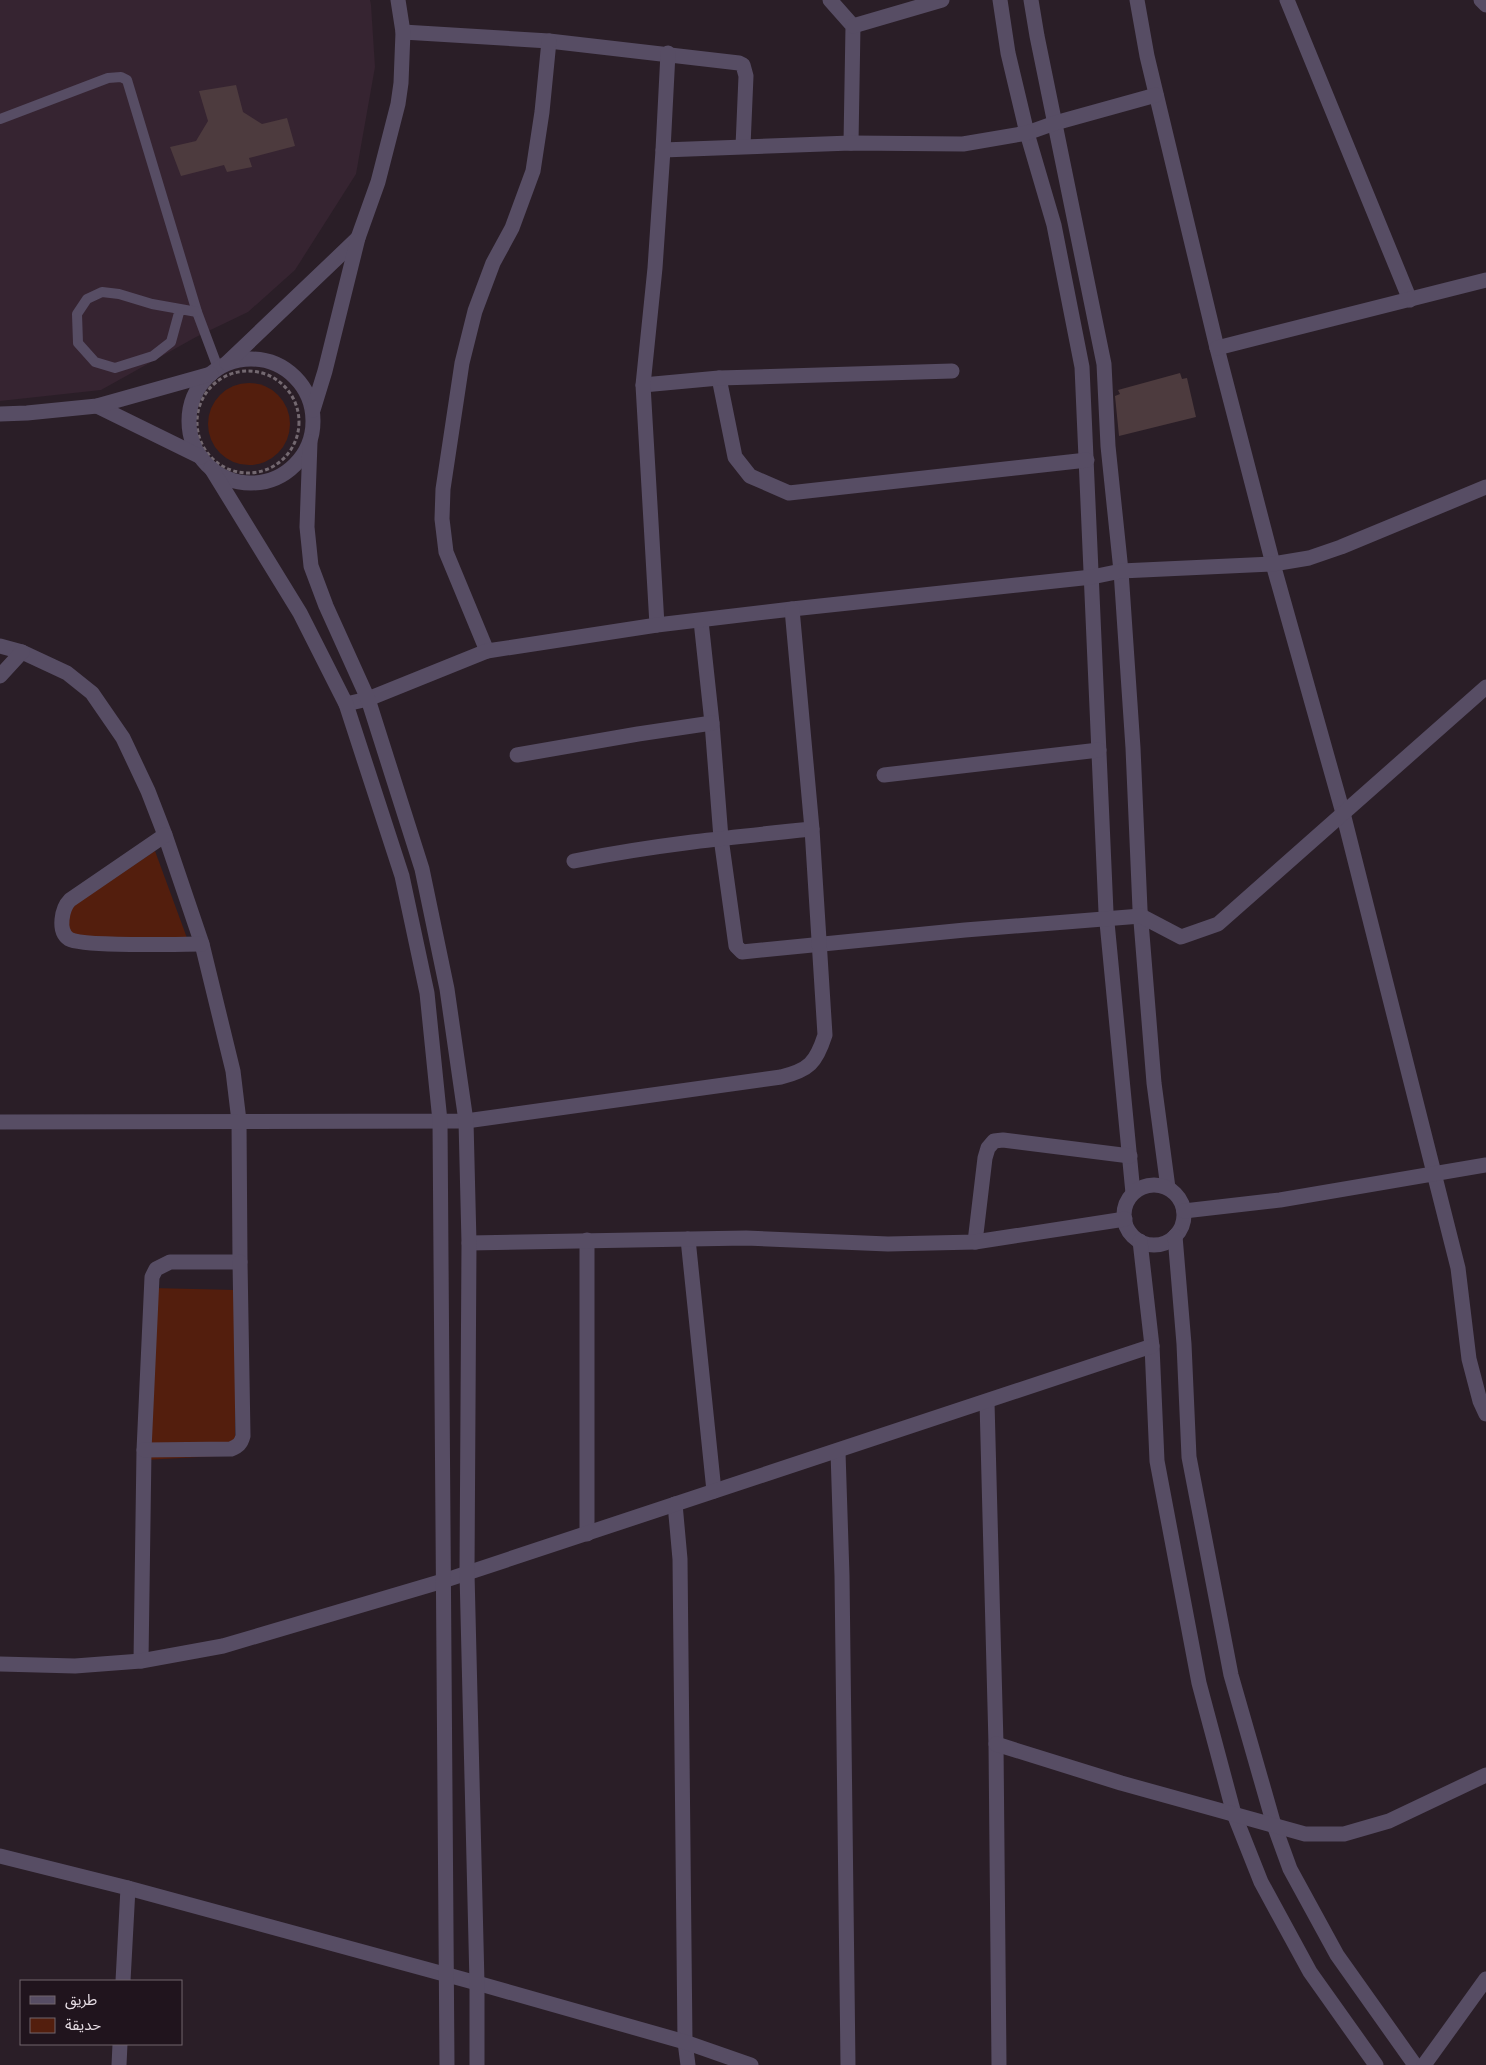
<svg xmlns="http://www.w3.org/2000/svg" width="1486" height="2065" font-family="Lora,'Noto Sans Arabic',serif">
	<rect width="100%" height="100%" fill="#2a1e27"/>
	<path fill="#362431" d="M0 0H370L371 5 375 67 356 174 295 270 248 312 196 337 101 390 0 401Z"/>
	<g fill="#531e0d">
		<circle cx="249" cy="424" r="41"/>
		<path d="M155 851 187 938 70 942 67 910Z"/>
		<path d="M152 1288 235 1290V1455L145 1460Z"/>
	</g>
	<g fill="#4d3b3e">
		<path d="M236 85 243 112 262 124 287 118 295 146 249 158 252 167 227 172 224 165 181 176 170 147 196 141 208 121 199 91Z"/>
		<path d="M1180 373 1182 379 1187 378 1196 417 1119 436 1115 396 1120 394 1118 390Z"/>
	</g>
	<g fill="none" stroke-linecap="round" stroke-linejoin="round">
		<circle stroke="#736870" stroke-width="3" stroke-dasharray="4 2.5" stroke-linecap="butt" cx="248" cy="422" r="51"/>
		<g stroke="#574d64" stroke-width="10">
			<path d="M0 119 108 78 121 77 127 80 197 312 218 368"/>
			<path d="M180 309 171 342 153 356 115 368 95 362 78 343 77 314 87 299 102 292 119 294 152 304 197 312"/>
		</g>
		<g stroke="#574d64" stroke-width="15">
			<path d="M830 0 853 26 851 143"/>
			<path d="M1000 0 1008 53 1027 133 1054 225 1082 367 1106 912 1133 1193"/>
			<path d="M1031 0 1037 36 1104 364 1108 446 1121 571 1133 748 1140 909 1154 1083 1168 1188"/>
			<path d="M1137 0 1147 56 1217 348 1273 564 1343 813 1458 1268 1469 1359 1480 1401 1486 1414"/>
			<path d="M1287 0 1410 300"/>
			<path d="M1481 0 1486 5"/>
			<path d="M853 26 942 0"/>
			<path d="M403 32 549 41 739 63 743 65 746 76 743 146"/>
			<path d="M663 150 851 143 963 144 1027 133 1055 123 1156 95"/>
			<path d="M1217 348 1486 280"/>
			<path d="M719 378 735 457 750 476 789 493 1087 460"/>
			<path d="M643 385 719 378 952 371"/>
			<path d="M701 621 712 723 721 838 736 946 742 952 965 930 1141 916 1181 937 1218 924 1486 687"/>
			<path d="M657 625 643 385 655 268 663 150 668 53"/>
			<path d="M0 646 22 652 67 673 92 693 123 738 148 791 165 835 202 944 233 1071 239 1121 240 1262H170L156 1269 152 1277 144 1450 141 1661"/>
			<path d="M487 651 446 552 442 519 443 489 462 363 475 311 493 263 512 228 533 171 542 112 549 41"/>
			<path d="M0 676 22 652"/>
			<path d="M346 704 368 699 487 651 657 625 792 609 1092 577 1121 571 1273 564 1309 558 1341 547 1486 487"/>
			<path d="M517 755 638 734 712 723"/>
			<path d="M884 775 1099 750"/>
			<path d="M165 835 70 900C62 908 57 931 69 939 83 947 180 944 202 944"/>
			<path d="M574 861C653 845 732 837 812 829"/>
			<path d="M0 1122 466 1121 781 1077C809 1070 816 1063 825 1035L812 829 792 609"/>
			<circle cx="1154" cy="1215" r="30"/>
			<path d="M1184 1211 1280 1200 1486 1165"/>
			<path d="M1175 1236 1184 1344 1189 1457 1231 1675 1274 1825 1290 1869 1337 1955 1415 2065"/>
			<path d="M688 1239 714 1491"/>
			<path d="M587 1240V1534"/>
			<path d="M1140 1241 1152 1346 1157 1461 1199 1683 1234 1814 1261 1882 1310 1972 1376 2065"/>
			<path d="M975 1242 985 1158 988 1148 994 1141 1003 1140 1130 1156"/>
			<path d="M469 1243 746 1238 888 1244 975 1242 1125 1219"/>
			<path d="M987 1402 996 1744 999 2065"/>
			<path d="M144 1450 231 1449C238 1446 241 1444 243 1436L240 1262"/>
			<path d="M838 1452 842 1576 848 2065"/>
			<path d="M675 1504 680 1559 685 2042 688 2065"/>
			<path d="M0 1664 75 1666 141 1661 223 1646 443 1581 1152 1346"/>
			<path d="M996 1744 1121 1783 1305 1834H1344L1389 1821 1486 1775"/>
			<path d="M0 1856 128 1888 477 1983 685 2042 751 2065"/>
			<path d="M123 1981 128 1888"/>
			<path d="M119 2065 120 2044"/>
			<path d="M1424 2065 1486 1979"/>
		</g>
		<g stroke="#574d64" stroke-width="15">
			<circle cx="251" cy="421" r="62"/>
			<path d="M227 363 358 238"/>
			<path d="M97 406 201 457"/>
			<path d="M313 410 325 371 358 238 378 182 398 104 401 83 403 32 398 0"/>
			<path d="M0 414 27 413 97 406 211 374"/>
			<path d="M310 442 307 527 311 566 326 606 368 699 422 869 447 989 466 1121 469 1243 467 1573 477 1983V2065"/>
			<path d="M211 468 300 613 346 704 402 876 427 993 440 1121 447 2065"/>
		</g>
	</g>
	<rect x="20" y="1980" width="162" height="65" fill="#20141d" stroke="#70656d"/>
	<rect x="30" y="1996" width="25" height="8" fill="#574d64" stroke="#70656d"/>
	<text x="65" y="2005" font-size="15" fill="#e7dee5">طريق</text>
	<rect x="30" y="2018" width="25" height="15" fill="#531e0d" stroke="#70656d"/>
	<text x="65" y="2030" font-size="15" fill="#e7dee5">حديقة</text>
</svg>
